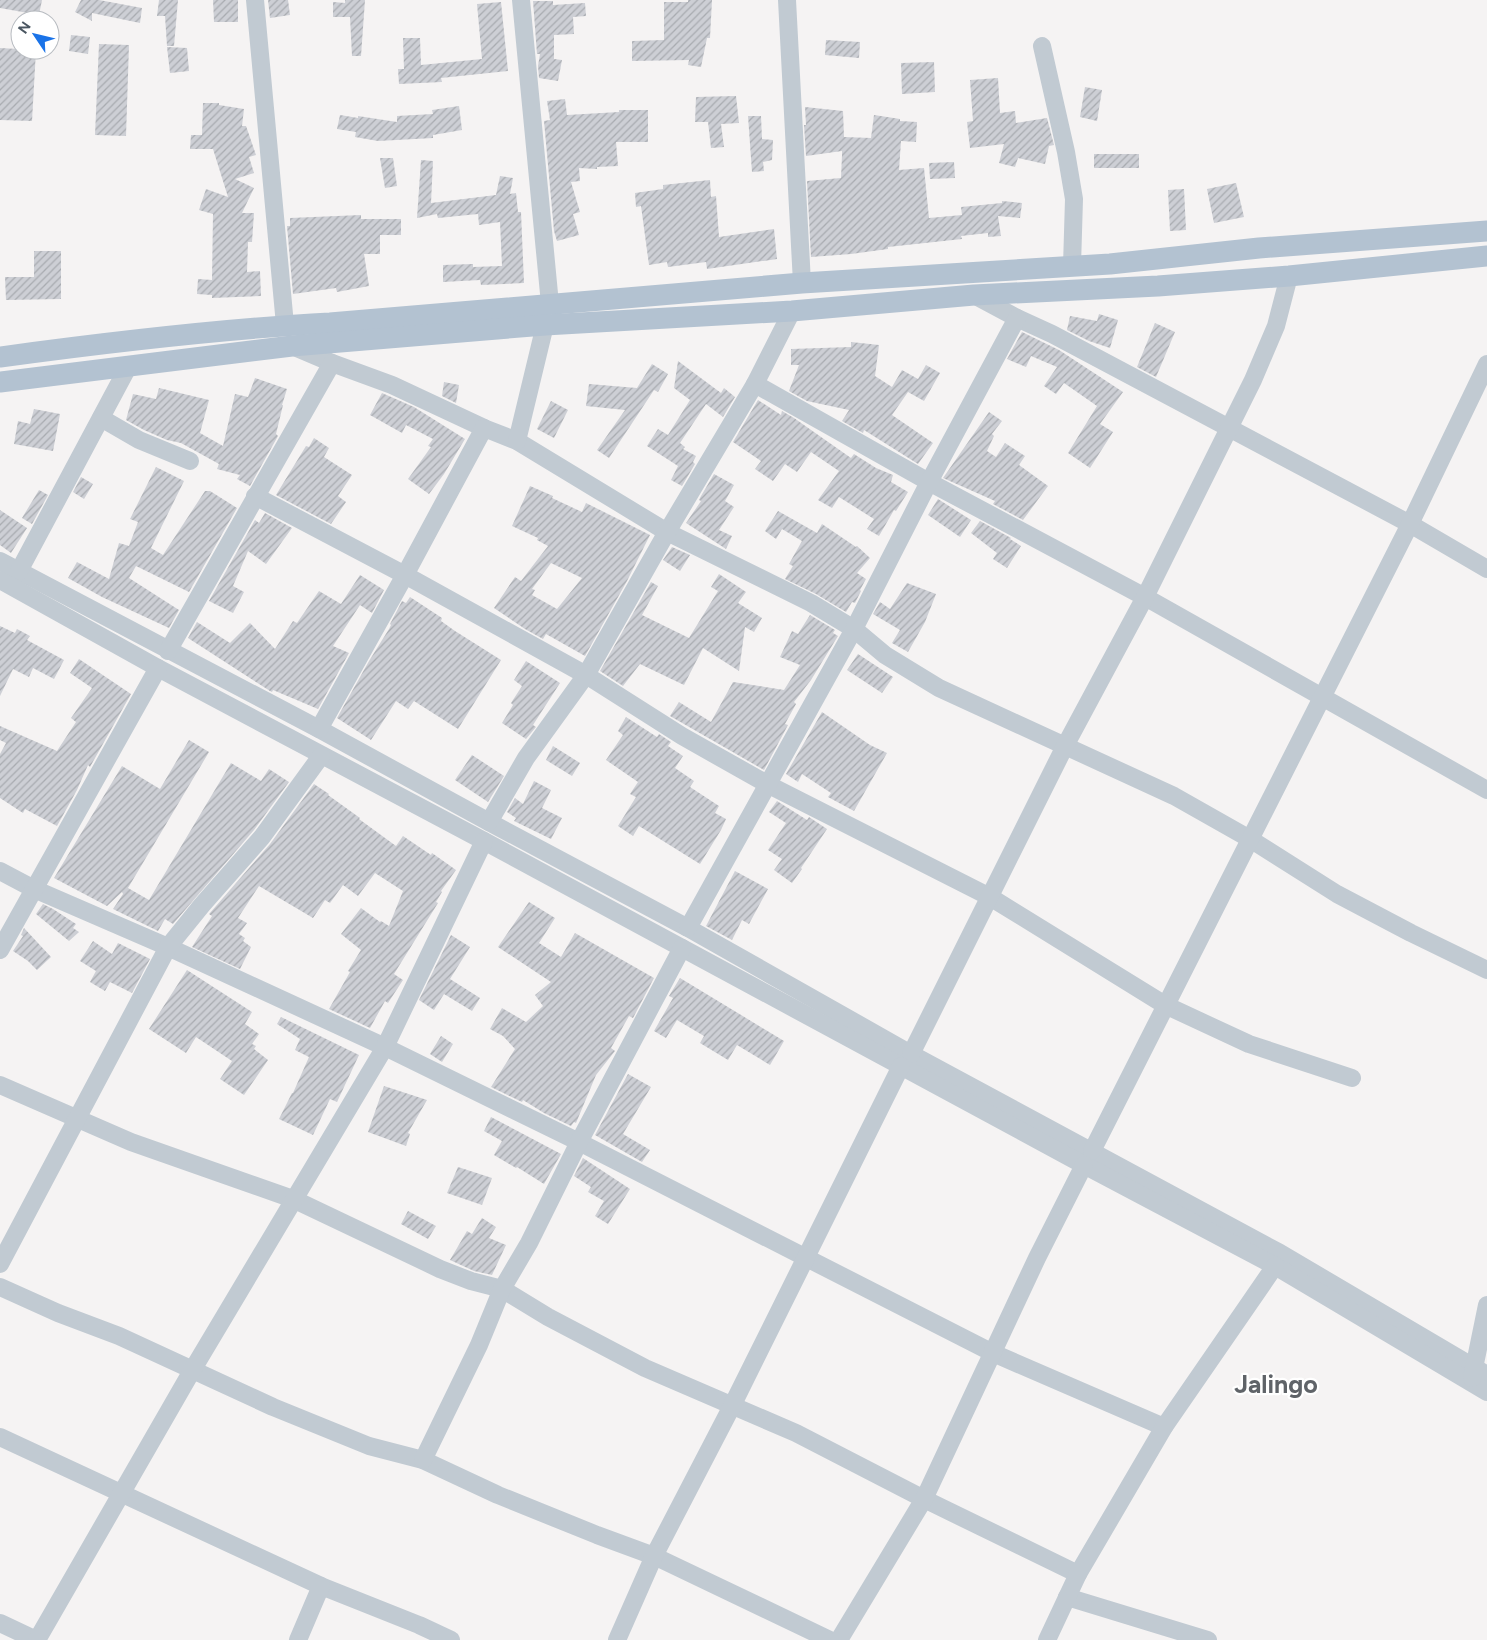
<svg xmlns="http://www.w3.org/2000/svg" width="1487" height="1640" font-family="Figtree,sans-serif">
	<defs>
		<pattern id="building-hatch" width="6" height="6" patternUnits="userSpaceOnUse" patternTransform="scale(1.25)"><rect width="6" height="6" fill="#cdcfd5"/><path d="M-1 1l2-2M0 6l6-6M5 7l2-2" fill="none" stroke="#a8abb0"/></pattern>
	</defs>
	<rect width="100%" height="100%" fill="#f5f3f3"/>
	<g fill="url(#building-hatch)" fill-rule="evenodd">
		<path d="M0 0H42L39 15 0 8Z"/>
		<path d="M81 0H99L142 8 140 23 92 13V21L75 12Z"/>
		<path d="M159 0H178L174 46H167L165 16H157Z"/>
		<path d="M213 0H238V22H214Z"/>
		<path d="M268 0H288L290 15 270 18Z"/>
		<path d="M345 0H365L361 56H352L350 17H333V2L345 3Z"/>
		<path d="M688 0H712L710 38H707L701 67 688 65 689 60 632 61V41L664 40V2H688Z"/>
		<path d="M533 1H553V5L585 3 586 16 573 17 574 34 554 35V59L562 60 558 81 539 78 538 66 540 54H537Z"/>
		<path d="M501 2 508 71 441 78 442 82 399 84 398 69H404L403 38H420L421 65 482 59 477 4Z"/>
		<path d="M71 35 90 37 88 54 69 51Z"/>
		<path d="M826 40 860 42 859 58 825 55Z"/>
		<path d="M99 44 129 45 126 136 95 135Z"/>
		<path d="M167 47 187 48 189 71 170 73Z"/>
		<path d="M0 48 36 50 32 121 0 120Z"/>
		<path d="M934 62 935 92 902 94 901 63Z"/>
		<path d="M998 78 1000 113 1015 111 1016 123 1047 118 1054 145 1049 146 1045 164 1018 158 1015 167 999 163 1004 144 970 148 967 122 973 121 970 80Z"/>
		<path d="M1085 87 1102 90 1097 121 1080 117Z"/>
		<path d="M736 96 739 123 721 124 724 147 711 148 708 122H695L696 97Z"/>
		<path d="M565 99 567 115 619 112V110H648V142H616L618 166 597 167V169L579 168 580 181 571 182 580 212 573 214 579 235 557 241 554 231 544 121 550 120 547 101Z"/>
		<path d="M203 103H219V105L244 109 242 126H246L256 155 249 157 254 173 235 179 254 188 242 213H254L252 242H248L247 272 260 271 261 296 212 298V295L197 294 198 279 212 280 213 214 199 210 206 189 228 197 213 149H190L191 135H202Z"/>
		<path d="M459 106 462 130 433 135V138L378 141 355 137 356 132 337 129 340 115 358 118V116L397 122V116L433 114 432 110Z"/>
		<path d="M805 107 843 111 844 137 871 138 874 115 900 119V121L917 122 916 142 901 141 899 170 924 168 929 218 962 215 961 207 1002 203V201L1022 203 1020 218 998 216 1001 236 988 237V233L961 236 962 239 888 247V249L851 254 811 257 807 181 841 178 842 155V151L806 156 804 125H806Z"/>
		<path d="M748 116H761L762 139 773 140 772 160 763 162 764 171 752 172Z"/>
		<rect x="1094" y="154" width="45" height="14"/>
		<path d="M380 158H393L397 186 385 188Z"/>
		<path d="M421 160 433 161 431 203 496 195 500 176 513 178 510 194 516 193 518 212H521L524 283 481 285 480 280 443 282V265L473 264V267L502 266 500 222 479 225 478 214 438 218 437 214 417 218Z"/>
		<path d="M954 162 955 178 930 179 929 163Z"/>
		<path d="M710 180 711 197 716 196 719 237 774 229 777 259 707 269 706 262 668 267 667 262 649 265 641 206 636 207 635 193 663 189V185Z"/>
		<path d="M1236 183 1244 217 1214 223 1207 189Z"/>
		<path d="M1184 189 1186 230 1170 231 1168 190Z"/>
		<path d="M361 215V219H401V235H380V254H364L369 286 337 292 336 288 293 294 287 226H290V218Z"/>
		<path d="M34 251H61V299L6 300 5 277H34Z"/>
		<path d="M1099 314 1118 320 1110 348 1089 341 1067 330 1070 316 1097 321Z"/>
		<path d="M1155 323 1175 332 1156 377 1137 367Z"/>
		<path d="M1022 332 1059 350 1123 392 1100 424 1113 432 1090 468 1068 453 1097 406 1064 383 1056 394 1044 386 1057 367 1031 356 1026 367 1007 359Z"/>
		<path d="M851 342 879 345 875 376 892 387 902 370 918 379 926 365 940 373 924 401 908 392 892 415 933 443 918 464 864 430 863 433 842 421 849 410 807 401 789 391 799 365H791V349L851 347Z"/>
		<path d="M678 361 721 393 724 388 735 397 723 417 706 404 680 443 685 447 683 449 696 456 693 462 695 464 682 486 671 480 678 466 647 446 658 429 668 435 690 400 674 388Z"/>
		<path d="M652 364 668 374 658 392 654 390 609 458 597 450 625 410 586 406 589 384 637 388Z"/>
		<path d="M255 378 287 389 282 405H283L276 434 278 436 250 486 237 479 240 475 217 469 219 464 181 443 167 440 144 430 126 420 133 394 156 399 159 388 209 400 200 433 223 446 235 394 248 397Z"/>
		<path d="M444 382 459 385 456 403 442 396Z"/>
		<path d="M382 393 414 407 465 439 444 474 429 494 408 479 431 447 428 446 433 439 406 425 402 433 370 415Z"/>
		<path d="M758 400 781 415 782 411 794 418 851 458 854 454 876 468 893 475 891 482 908 492 896 511 894 510 879 536 867 529 874 519 839 497 832 508 818 500 839 471 811 452 797 472 785 464 773 481 755 469 761 461 733 442Z"/>
		<path d="M551 401 568 410 554 438 537 429Z"/>
		<path d="M34 409 60 414 53 451 14 444 18 421 30 424Z"/>
		<path d="M989 412 1002 421 992 434 994 436 987 451 996 457 1005 443 1025 456 1019 465 1048 486 1023 520 993 504 995 501 943 478Z"/>
		<path d="M314 438 329 448 324 457 352 475 338 496 346 502 331 524 276 495 306 446 309 447Z"/>
		<path d="M156 467 184 481 151 548 163 555 205 491H210L237 508 189 592 136 566 129 578 179 610 169 628 102 597 68 578 77 562 109 579 119 543 129 546 138 522 130 519Z"/>
		<path d="M714 474 734 485 725 501 734 507 719 530 732 536 726 549 686 523 701 501 699 500 701 496Z"/>
		<path d="M81 477 93 484 84 499 73 492Z"/>
		<path d="M530 486 553 496 552 498 582 512 586 503 650 535 627 581 585 656 546 634 543 639 525 629 494 608 515 577 521 581 548 546 537 540 538 538 512 526ZM551 563 582 578 557 609 532 595 535 590 532 589Z"/>
		<path d="M39 490 48 495 32 524 22 518Z"/>
		<path d="M938 499 971 520 960 537 928 515Z"/>
		<path d="M0 510 27 528 11 553 0 545Z"/>
		<path d="M778 511 817 533 822 524 856 547 857 546 870 558 857 573 866 579 860 590 861 591 855 603 852 602 846 612 816 594 785 579 793 566 789 564 802 541 782 529 776 539 765 531Z"/>
		<path d="M265 513 292 528 266 564 248 551 233 586 244 592 233 613 209 601 255 520 259 523Z"/>
		<path d="M980 521 1011 538 1010 539 1021 546 1007 568 993 559 997 553 971 533Z"/>
		<path d="M672 547 690 555 680 571 663 560Z"/>
		<path d="M719 574 746 592 738 603 762 618 754 632 745 627 739 671 703 648 684 685 640 664 623 686 600 671 651 582 658 586 642 615 689 638 718 591 711 587Z"/>
		<path d="M360 575 384 590 372 613 360 605 333 646 349 653 318 709 273 690 272 692 270 691 188 638 197 622 230 643 250 623 275 649 293 621 297 623 319 591 341 604Z"/>
		<path d="M907 583 936 594 925 622 908 652 892 643 900 630 873 614 880 602 890 609Z"/>
		<path d="M410 597 442 618 441 621 455 631 501 660 458 729 414 701 408 709 396 701 371 740 337 718 369 661 389 629 391 625 390 624 402 601 406 603Z"/>
		<path d="M810 615 835 630 833 633 838 636 811 680 794 702 796 704 785 724 788 725 764 770 670 716 679 702 711 722 733 682 784 690 800 665 780 657 792 631 798 634Z"/>
		<path d="M0 626 15 633 17 629 30 636 27 640 64 660 54 679 33 668 29 677 13 669 0 696Z"/>
		<path d="M858 654 893 677 882 693 847 670Z"/>
		<path d="M79 659 131 694 90 767 88 765 77 790 57 826 25 809 23 813 0 798V754L6 743 0 740V726L57 751 76 722 71 718 92 688 70 673Z"/>
		<path d="M526 661 560 683 533 725 536 727 526 739 502 723 513 705 511 703 522 686 514 680Z"/>
		<path d="M822 712 870 745 887 753 854 811 828 797 831 793 802 774 798 782 786 774Z"/>
		<path d="M626 717 657 737 659 734 671 742 668 746 683 756 675 768 694 781 690 787 719 806 715 813 726 819 721 830 700 864 639 826 633 836 618 826 636 797 630 794 638 782 606 760 623 735 618 731Z"/>
		<path d="M189 740 209 752 128 888 149 900 231 763 261 781 269 769 289 782 254 830 173 924 165 919 158 931 113 909 123 894 122 892 107 906 54 878 122 766 160 789Z"/>
		<path d="M553 746 580 763 572 776 546 760Z"/>
		<path d="M472 755 504 776 488 802 455 780Z"/>
		<path d="M534 781 551 790 542 808 562 818 551 839 514 821 516 818 507 812 515 798 523 804Z"/>
		<path d="M314 784 329 794 328 795 360 818 359 819 396 846 403 836 431 855 432 853 456 870 441 891 442 892 436 902 438 903 394 974 403 980 388 1003 385 1001 370 1028 329 1009 350 972 348 971 361 950 341 934 361 908 380 922 381 921 389 926 403 891 375 873 358 896 343 885 330 903 325 900 313 918 259 886 238 918 247 923 239 934 245 938 243 941 251 947 240 969 192 947 212 916 209 914 270 844Z"/>
		<path d="M777 801 807 820 809 817 827 829 801 868 802 869 792 883 774 870 782 859 768 850 786 823 769 812Z"/>
		<path d="M735 871 768 889 749 924 742 920 732 940 706 926Z"/>
		<path d="M529 902 555 918 539 943 561 957 575 933 654 978 633 1018 629 1016 611 1048 615 1051 596 1075 576 1123 574 1122 571 1126 544 1113 523 1100 522 1102 491 1087 515 1049 503 1036 490 1029 502 1008 526 1022 543 1006 535 995 551 982 498 947Z"/>
		<path d="M43 904 53 909 76 924 73 928 79 932 69 941 36 914Z"/>
		<path d="M24 928 51 957 37 970 28 961 13 951 23 936 21 935Z"/>
		<path d="M451 935 470 947 450 979 480 998 472 1011 444 994 434 1010 419 1000Z"/>
		<path d="M93 941 112 954 118 943 150 959 132 993 110 982 105 991 90 982 96 971 80 961Z"/>
		<path d="M187 970 252 1012 245 1024 259 1034 252 1044 256 1046 254 1049 268 1060 244 1095 220 1079 232 1061 196 1037 186 1053 149 1029Z"/>
		<path d="M680 978 784 1041 770 1065 737 1045 728 1060 700 1043 704 1036 677 1020 666 1038 654 1031 673 998 669 996Z"/>
		<path d="M281 1017 359 1055 337 1102 330 1099 313 1135 279 1119 292 1093H293L309 1057 295 1050 300 1039 277 1024Z"/>
		<path d="M441 1036 453 1044 442 1062 430 1054Z"/>
		<path d="M628 1074 651 1087 623 1134 650 1150 642 1162 595 1135Z"/>
		<path d="M384 1086 427 1100 408 1133 410 1134 406 1146 368 1132Z"/>
		<path d="M491 1117 561 1154 544 1184 517 1167 516 1168 494 1155 502 1141 484 1131Z"/>
		<path d="M583 1158 630 1189 608 1224 595 1216 604 1201 588 1192 591 1187 574 1176Z"/>
		<path d="M458 1167 492 1178 482 1205 447 1193Z"/>
		<path d="M408 1211 436 1226 428 1239 401 1224Z"/>
		<path d="M482 1218 496 1227 489 1238 506 1245 492 1275 474 1271 450 1260 467 1231 472 1234Z"/>
	</g>
	<g fill="none" stroke-linecap="round" stroke-linejoin="round">
		<g stroke="#c1cad2" stroke-width="18">
			<path d="M255 0 285 325"/>
			<path d="M521 0 550 304"/>
			<path d="M787 0 802 283"/>
			<path d="M1042 46 1066 152 1074 199 1072 266"/>
			<path d="M974 295 1017 318 1052 334 1410 524 1487 569"/>
			<path d="M292 346 332 363 392 385 484 428 517 441 667 532 811 603 854 629 885 655 939 688 1174 796 1250 839 1337 894 1411 933 1487 970"/>
			<path d="M755 384 929 482 1145 597 1487 790"/>
			<path d="M101 418 139 440 190 461"/>
			<path d="M517 441 545 325"/>
			<path d="M255 496 405 575 586 675 682 736 767 784 990 897 1165 1005 1249 1044 1352 1078"/>
			<path d="M0 561 319 729 489 822 688 928 911 1054 1280 1253 1487 1375"/>
			<path d="M19 571 128 367"/>
			<path d="M0 580 158 668 484 841 1084 1165 1275 1266 1487 1392"/>
			<path d="M168 651 332 363"/>
			<path d="M319 729 405 575 484 428"/>
			<path d="M489 822 526 758 586 675 667 532 755 384 792 311"/>
			<path d="M0 871 34 889 168 947 385 1047 579 1142 993 1353 1164 1427"/>
			<path d="M688 928 854 629 929 482 1017 318"/>
			<path d="M0 950 158 668"/>
			<path d="M911 1054 1065 746 1145 597 1253 380 1276 326 1289 276"/>
			<path d="M0 1085 131 1142 293 1199 440 1269 471 1281 502 1289 548 1317 645 1368 796 1433 924 1499 1078 1574"/>
			<path d="M1092 1151 1410 524 1487 364"/>
			<path d="M0 1264 168 947 202 905 262 837 321 756"/>
			<path d="M0 1287 58 1313 119 1336 273 1407 369 1446 423 1460 498 1495 597 1535 654 1556 830 1640"/>
			<path d="M1472 1378 1487 1305"/>
			<path d="M0 1437 321 1586 419 1625 451 1640"/>
			<path d="M423 1460 479 1345 502 1289 529 1243 579 1142 682 948"/>
			<path d="M1067 1597 1208 1640"/>
			<path d="M0 1623 36 1640"/>
			<path d="M37 1640 193 1369 385 1047 484 841"/>
			<path d="M298 1640 321 1586"/>
			<path d="M617 1640 654 1556 732 1406 901 1066"/>
			<path d="M839 1640 924 1499 1037 1258 1084 1165"/>
			<path d="M1047 1640 1078 1574 1164 1427 1275 1266"/>
		</g>
		<g stroke="#b3c2d1" stroke-width="21">
			<path d="M0 357C110 342 219 329 330 323L802 283 1110 264 1259 248 1487 231"/>
			<path d="M0 382 292 346 545 325 792 311 974 295 1158 286 1289 276 1487 256"/>
		</g>
	</g>
	<g text-anchor="middle" dominant-baseline="central" stroke-width="4.5" stroke-linejoin="round" paint-order="stroke">
		<g font-size="25" font-weight="bold" fill="#5f6368" stroke="#fff">
			<text x="1276" y="1384">Jalingo</text>
		</g>
	</g>
	<g transform="translate(35 35) rotate(305)"><circle r="24" fill="#ffffff" stroke="#b7bbc0"/>
	<path d="M0-4L9 19L0 12L-9 19Z" fill="#1a73e8"/>
	<text y="-8" font-size="14" font-weight="bold" text-anchor="middle" fill="#4a5661">N</text>
	</g>
</svg>
